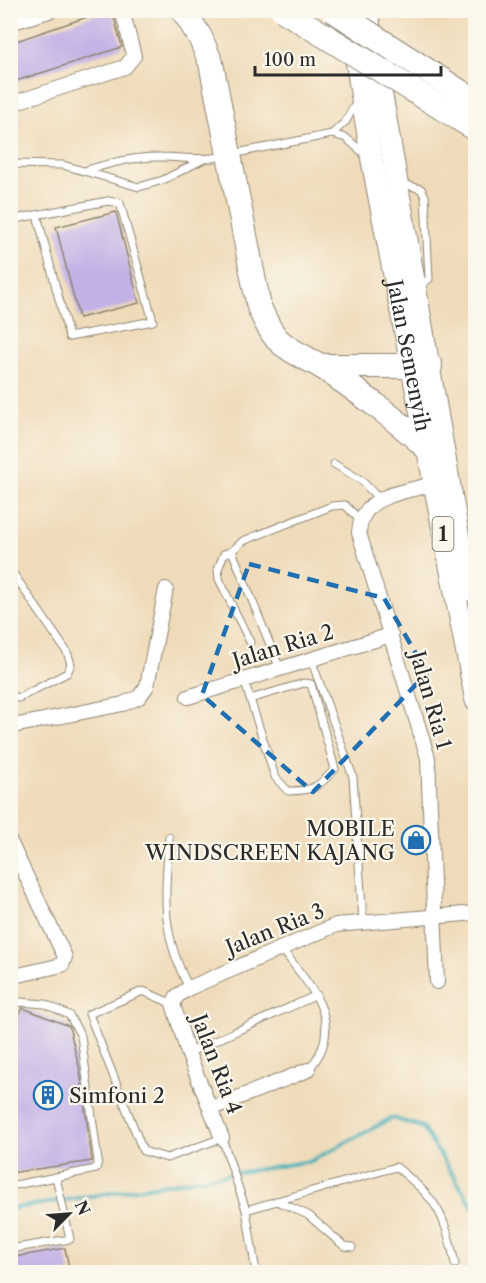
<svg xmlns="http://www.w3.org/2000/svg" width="486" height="1283" viewBox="0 0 486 1283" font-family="'Libre Caslon Text',serif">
	<rect width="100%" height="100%" fill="#fbf7ec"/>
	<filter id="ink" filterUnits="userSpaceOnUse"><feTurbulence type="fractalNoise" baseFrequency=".0167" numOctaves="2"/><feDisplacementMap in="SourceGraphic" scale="12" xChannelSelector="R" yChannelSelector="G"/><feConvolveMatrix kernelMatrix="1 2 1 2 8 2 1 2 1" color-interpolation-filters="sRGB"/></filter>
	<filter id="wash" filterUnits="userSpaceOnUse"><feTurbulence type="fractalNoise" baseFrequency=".008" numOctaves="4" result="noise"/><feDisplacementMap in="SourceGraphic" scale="24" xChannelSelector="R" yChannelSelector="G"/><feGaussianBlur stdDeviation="1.35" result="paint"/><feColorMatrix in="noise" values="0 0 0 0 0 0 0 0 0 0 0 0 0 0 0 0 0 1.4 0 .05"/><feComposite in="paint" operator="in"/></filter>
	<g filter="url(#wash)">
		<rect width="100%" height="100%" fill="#efdbb9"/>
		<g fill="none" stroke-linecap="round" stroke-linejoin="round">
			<!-- stream -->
			<polyline stroke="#3eaeb9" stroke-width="4" points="10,1209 311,1161 392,1118 422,1127 476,1211"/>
		</g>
		<g id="blocks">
			<!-- building -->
			<g fill="#c2b1e6">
				<polygon points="108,10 112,10 122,47 10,83 10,43"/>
				<polygon points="116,212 139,303 79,318 56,227"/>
				<polygon points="23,1008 69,1026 80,1071 92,1161 10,1173 10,1030"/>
				<polygon points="65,1248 70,1272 10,1272 10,1258"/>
			</g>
		</g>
	</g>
	<g filter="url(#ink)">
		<use href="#blocks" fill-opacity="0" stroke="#8d8372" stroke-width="1.5"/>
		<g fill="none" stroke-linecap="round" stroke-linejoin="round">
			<!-- lane casing -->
			<g stroke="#8d8372" stroke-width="9">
				<g id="lane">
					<polyline points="332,134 346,121 356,103"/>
					<polyline points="242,152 332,134 346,138 366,155"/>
					<polyline points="10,164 63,165 139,187 163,180 202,160"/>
					<path d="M 87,170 C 111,163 136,156 162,157 C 181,157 199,161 219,157"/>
					<polyline points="400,183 421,189 425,196 429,279 419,287"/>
					<polyline points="10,220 108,201 120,203 153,321 69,337 37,215"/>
					<polyline points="334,464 361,480 379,499"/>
					<polyline points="232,551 224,554 218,569 219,579 250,642"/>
					<polyline points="10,569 67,652 71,664 67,673 19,698 10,696"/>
					<polyline points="311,659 353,777 363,922"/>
					<polyline points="280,669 232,551 243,541 332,506 345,505 360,520"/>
					<path d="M 244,680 L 275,777 L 288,791 C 314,791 318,787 335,769 L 311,684 L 304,683 L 250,699"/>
					<path d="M 169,837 C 165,898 160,931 189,988"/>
					<path d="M 281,948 C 310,986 349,1025 308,1070"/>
					<polyline points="173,1004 143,991 89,1014 143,1151 167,1158 222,1138 246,1210 256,1272"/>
					<polyline points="10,1009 20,1002 45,1004 69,1015 81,1036 98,1161 96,1169 56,1177"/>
					<polyline points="188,1053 317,995"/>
					<polyline points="10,1186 56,1177 70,1239 10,1249"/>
					<polyline points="277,1201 308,1215 344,1246 352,1247"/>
					<path d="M 246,1210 L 396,1167 C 436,1198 445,1213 455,1264"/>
				</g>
			</g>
			<!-- street casing -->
			<g stroke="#8d8372" stroke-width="16">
				<g id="street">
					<polyline points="10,23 52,10"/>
					<polyline points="10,104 125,67 134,56 122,10"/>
					<path d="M 433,484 C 402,493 361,494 359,533 L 428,758 L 437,982"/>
					<polyline points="188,697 391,635"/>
					<polyline points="10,724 18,725 123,704 139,697 147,686 166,589"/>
					<polyline points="10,842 65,957 62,965 10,977"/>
					<polyline points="212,1108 308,1070"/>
					<polyline points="222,1138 188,1053 173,1004 177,996 189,988 336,925 476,913"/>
				</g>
			</g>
			<!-- primary casing -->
			<g stroke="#8d8372" stroke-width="23">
				<g id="primary">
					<path id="s1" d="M 348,10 L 372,161 L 476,701"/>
					<polyline points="367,10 468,590"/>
				</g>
			</g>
			<!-- highway casing -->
			<g stroke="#8d8372" stroke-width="26">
				<g id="highway">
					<path d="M 183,10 L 200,37 L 211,63 L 259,307 C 264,318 269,330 277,339 C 291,353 308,358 324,368 C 360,393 395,418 427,448"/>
					<polyline points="321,366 430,366"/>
				</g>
			</g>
			<!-- lane -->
			<use href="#lane" stroke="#fff" stroke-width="7"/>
			<!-- street -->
			<use href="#street" stroke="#fff" stroke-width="14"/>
			<!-- primary -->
			<use href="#primary" stroke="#fff" stroke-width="21"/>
			<!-- highway -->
			<use href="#highway" stroke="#fff" stroke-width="24"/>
			<!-- highway-bridge casing -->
			<g stroke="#8d8372" stroke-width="26" stroke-linecap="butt">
				<g id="highway-bridge">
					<polyline points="283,10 476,129"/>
					<polyline points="333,10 476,102"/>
				</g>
			</g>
			<!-- highway-bridge -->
			<use href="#highway-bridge" stroke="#fff" stroke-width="24"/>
		</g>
	</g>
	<!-- marked area -->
	<path fill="none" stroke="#1f6fb2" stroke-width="4.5" stroke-dasharray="12 8" stroke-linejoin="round" d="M 249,564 L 384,598 L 427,673 L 313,792 L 202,695 Z"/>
	<!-- icons -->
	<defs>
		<g id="shop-ring" transform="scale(1.5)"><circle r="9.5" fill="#fbf7ec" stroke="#1f6fb2" stroke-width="1.5"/><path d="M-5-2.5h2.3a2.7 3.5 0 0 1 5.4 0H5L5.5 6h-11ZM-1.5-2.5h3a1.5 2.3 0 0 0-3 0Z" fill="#1f6fb2"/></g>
		<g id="building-ring" transform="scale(1.5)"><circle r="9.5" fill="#fbf7ec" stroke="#1f6fb2" stroke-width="1.5"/><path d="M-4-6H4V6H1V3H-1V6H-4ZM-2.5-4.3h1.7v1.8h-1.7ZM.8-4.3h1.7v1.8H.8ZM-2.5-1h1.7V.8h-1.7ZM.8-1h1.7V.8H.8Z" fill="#1f6fb2"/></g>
	</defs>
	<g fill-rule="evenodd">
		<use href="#shop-ring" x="416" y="840"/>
		<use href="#building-ring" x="48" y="1095"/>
	</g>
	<g text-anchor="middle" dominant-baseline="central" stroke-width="4.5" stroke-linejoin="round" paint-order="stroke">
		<!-- shield labels -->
		<rect fill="#fbf7ec" stroke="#696865" stroke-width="1.5" x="432.5" y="517" width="21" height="34" rx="4.5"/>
		<g font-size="20" font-weight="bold" fill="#2b2b2b">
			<text x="443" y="534">1</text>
		</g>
		<!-- street labels -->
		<g font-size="21" fill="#2b2b2b" stroke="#fbf7ec">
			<text stroke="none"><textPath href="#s1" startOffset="351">Jalan Semenyih</textPath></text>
			<text transform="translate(283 646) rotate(-17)">Jalan Ria 2</text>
			<text transform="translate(431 700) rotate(74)">Jalan Ria 1</text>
			<text transform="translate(275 929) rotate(-22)">Jalan Ria 3</text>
			<text transform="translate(217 1064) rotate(69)">Jalan Ria 4</text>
		</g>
		<!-- poi labels -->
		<g font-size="21" fill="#2b2b2b" stroke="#fbf7ec" text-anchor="end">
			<text x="395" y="828">MOBILE<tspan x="395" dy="24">WINDSCREEN KAJANG</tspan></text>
			<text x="69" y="1095" text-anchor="start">Simfoni 2</text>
		</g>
	</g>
	<!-- margin -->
	<rect width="486" height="1283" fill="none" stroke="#fbf7ec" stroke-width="36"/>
	<!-- north arrow -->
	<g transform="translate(69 1214) rotate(65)" stroke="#fbf7ec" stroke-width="4.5" paint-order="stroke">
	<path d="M0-4.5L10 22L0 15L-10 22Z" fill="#2b2b2b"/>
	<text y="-9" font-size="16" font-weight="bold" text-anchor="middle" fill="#2b2b2b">N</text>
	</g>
	<!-- scale -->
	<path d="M255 66v9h186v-9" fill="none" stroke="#2b2b2b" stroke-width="3"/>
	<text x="264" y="66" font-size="18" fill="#2b2b2b" stroke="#fbf7ec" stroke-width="4.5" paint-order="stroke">100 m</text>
</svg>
